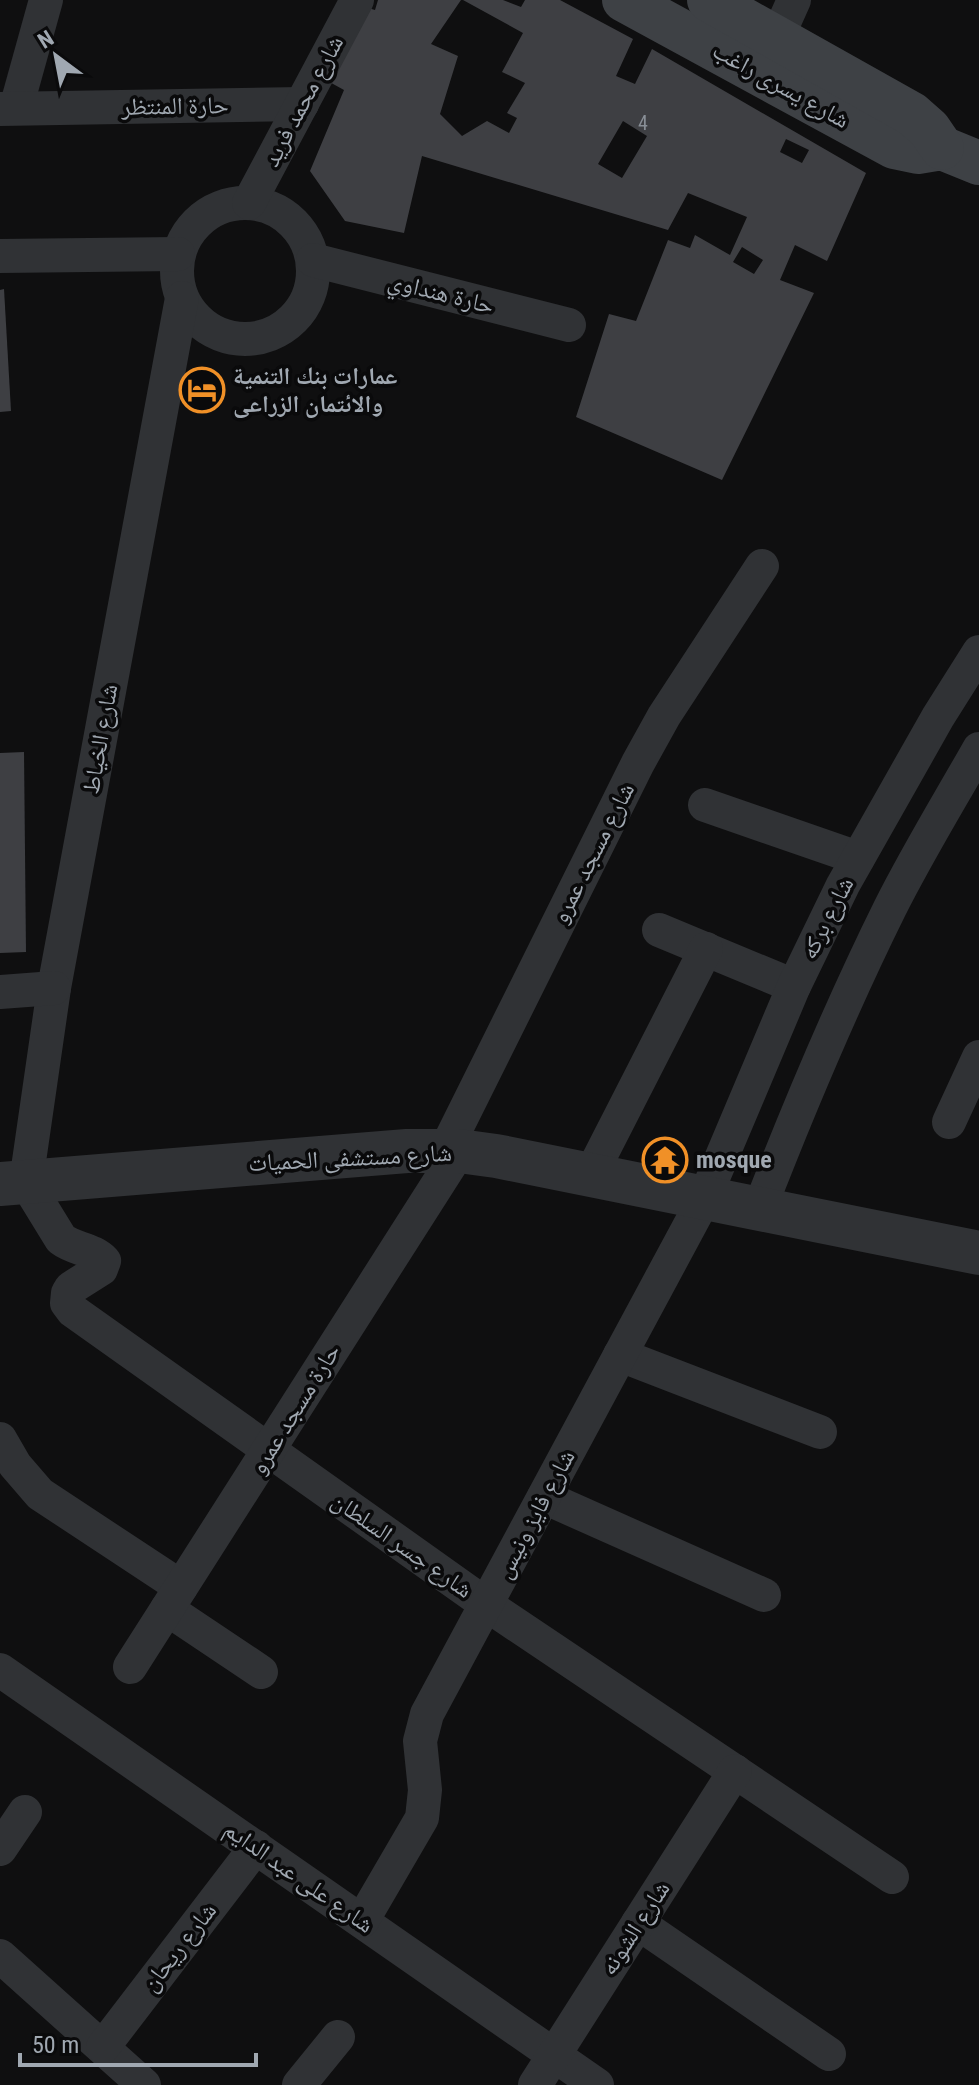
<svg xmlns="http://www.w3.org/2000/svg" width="979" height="2085" viewBox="0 0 979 2085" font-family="'Roboto Condensed','Noto Naskh Arabic',sans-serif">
	<rect width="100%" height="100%" fill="#0f0f10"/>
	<!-- building -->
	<g fill="#3e3f43" fill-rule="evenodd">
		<path d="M 378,0 L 461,0 L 431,44 L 458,56 L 440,114 L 462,136 L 487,121 L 509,133 L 517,118 L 507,113 L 525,83 L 502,72 L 523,33 L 463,0 L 503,0 L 521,7 L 525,0 L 560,0 L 633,39 L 616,76 L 635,84 L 652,49 L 866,173 L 827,261 L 795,245 L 780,280 L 814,293 L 722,480 L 576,417 L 609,314 L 636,321 L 668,240 L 690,248 L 695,235 L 730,255 L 747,217 L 688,193 L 668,230 L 422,156 L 404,233 L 345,221 L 310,171 L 344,90 L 324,79 L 358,5 L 375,10 ZM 623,121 L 647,136 L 622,178 L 598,164 ZM 786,139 L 809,150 L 802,163 L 780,152 ZM 742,247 L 763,260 L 754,274 L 733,262 Z"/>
		<polygon points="4,289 11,411 0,412 0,290"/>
		<polygon points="24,752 26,952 0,953 0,753"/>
	</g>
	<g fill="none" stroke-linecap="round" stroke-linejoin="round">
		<!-- minor -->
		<g stroke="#303235" stroke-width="34">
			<polyline points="777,38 794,0"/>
			<polyline points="16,108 46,0"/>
			<polyline points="0,109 302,104"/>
			<circle cx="245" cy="271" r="68"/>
			<polyline points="249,203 357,0"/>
			<polyline points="0,256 178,254"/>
			<polyline points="313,260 569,325"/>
			<path d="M 182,298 L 54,988 L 26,1182 L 61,1239 C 74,1249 93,1249 104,1261 L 101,1269 L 71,1288 L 68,1293 L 67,1303 L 73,1311 L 487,1605 L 892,1877"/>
			<polyline points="705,805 858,858"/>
			<polyline points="659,930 794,986"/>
			<polyline points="0,992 54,988"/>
			<polyline points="949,1122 979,1057"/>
			<polyline points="445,1151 638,763 664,716 762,566"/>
			<polyline points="590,1176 706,949"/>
			<path d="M 759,1210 C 799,1107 841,1007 890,908 C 917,854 949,802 979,749"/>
			<polyline points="620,1355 820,1432"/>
			<polyline points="0,1439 15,1465 40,1494 181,1587"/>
			<polyline points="544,1497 764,1595"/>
			<polyline points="167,1609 261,1672"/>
			<polyline points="130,1667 459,1151"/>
			<polyline points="0,1670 597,2085"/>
			<polyline points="0,1849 25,1812"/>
			<polyline points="362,1921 422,1818 425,1790 420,1741 427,1714 704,1199 794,986 843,885 938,717 979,652"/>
			<polyline points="638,1923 829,2054"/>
			<polyline points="0,1956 144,2085"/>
			<polyline points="103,2047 256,1847"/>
			<polyline points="299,2085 338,2037"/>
			<polyline points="535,2085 735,1771"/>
		</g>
		<!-- tertiary -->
		<polyline stroke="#303235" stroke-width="44" points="0,1184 407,1151 459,1151 496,1156 979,1253"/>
		<!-- secondary -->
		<g stroke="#3e4145" stroke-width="44">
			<polyline points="624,0 894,147 918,152 942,148 979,163"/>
			<polyline points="709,0 912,114 929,129 942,148"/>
		</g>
	</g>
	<!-- icons -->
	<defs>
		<g id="hotel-ring" transform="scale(2.3)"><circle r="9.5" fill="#0a0a0b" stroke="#f09027" stroke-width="1.5"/><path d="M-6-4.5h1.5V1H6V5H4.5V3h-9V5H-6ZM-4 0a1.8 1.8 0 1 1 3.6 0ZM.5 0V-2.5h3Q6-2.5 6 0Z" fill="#f09027"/></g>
		<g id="temple-ring" transform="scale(2.3)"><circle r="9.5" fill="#0a0a0b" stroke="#f09027" stroke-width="1.5"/><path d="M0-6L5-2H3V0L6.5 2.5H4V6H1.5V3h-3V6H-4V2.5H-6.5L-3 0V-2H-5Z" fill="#f09027"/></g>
	</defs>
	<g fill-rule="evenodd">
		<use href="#hotel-ring" x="202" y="390"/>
		<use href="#temple-ring" x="665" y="1160"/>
	</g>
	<g text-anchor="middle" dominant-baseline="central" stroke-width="7" stroke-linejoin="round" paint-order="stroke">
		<!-- number labels -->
		<g font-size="20" fill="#888e96">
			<text x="643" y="123">4</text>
		</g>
		<!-- street labels -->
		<g font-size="24" fill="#a0a8b1" stroke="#0a0a0b">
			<text transform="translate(781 85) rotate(29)">شارع يسرى راغب</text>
			<text transform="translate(303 101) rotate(-62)">شارع محمد فريد</text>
			<text transform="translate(175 106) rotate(-1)">حارة المنتظر</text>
			<text transform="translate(441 293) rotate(14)">حارة هنداوي</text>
			<text transform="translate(100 739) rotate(-80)">شارع الخياط</text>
			<text transform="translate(593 853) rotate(-63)">شارع مسجد عمرو</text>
			<text transform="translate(827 918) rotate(-63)">شارع بركه</text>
			<text transform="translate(350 1158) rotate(-3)">شارع مستشفى الحميات</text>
			<text transform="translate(295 1409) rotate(-58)">حارة مسجد عمرو</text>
			<text transform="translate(535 1514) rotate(-62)">شارع فايز ونيس</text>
			<text transform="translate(402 1545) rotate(35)">شارع جسر السلطان</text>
			<text transform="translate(299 1877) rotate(35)">شارع على عبد الدايم</text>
			<text transform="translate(635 1928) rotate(-57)">شارع الشونه</text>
			<text transform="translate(179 1947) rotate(-52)">شارع ريحان</text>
		</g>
		<!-- poi labels -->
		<g font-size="24" font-weight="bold" fill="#a0a8b1" stroke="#0a0a0b" text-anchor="start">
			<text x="233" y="376">عمارات بنك التنمية<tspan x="233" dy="28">والائتمان الزراعى</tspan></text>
			<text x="696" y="1160">mosque</text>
		</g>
	</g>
	<!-- north arrow -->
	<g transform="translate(56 56) rotate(328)" stroke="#0a0a0b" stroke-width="6" paint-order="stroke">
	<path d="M0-6L14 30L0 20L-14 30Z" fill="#a0a8b1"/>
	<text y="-12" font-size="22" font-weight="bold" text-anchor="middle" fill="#a0a8b1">N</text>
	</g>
	<!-- scale -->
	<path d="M20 2053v12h236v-12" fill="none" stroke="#a0a8b1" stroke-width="4"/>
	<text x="32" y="2053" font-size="24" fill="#a0a8b1" stroke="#0a0a0b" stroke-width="6" paint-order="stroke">50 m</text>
</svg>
